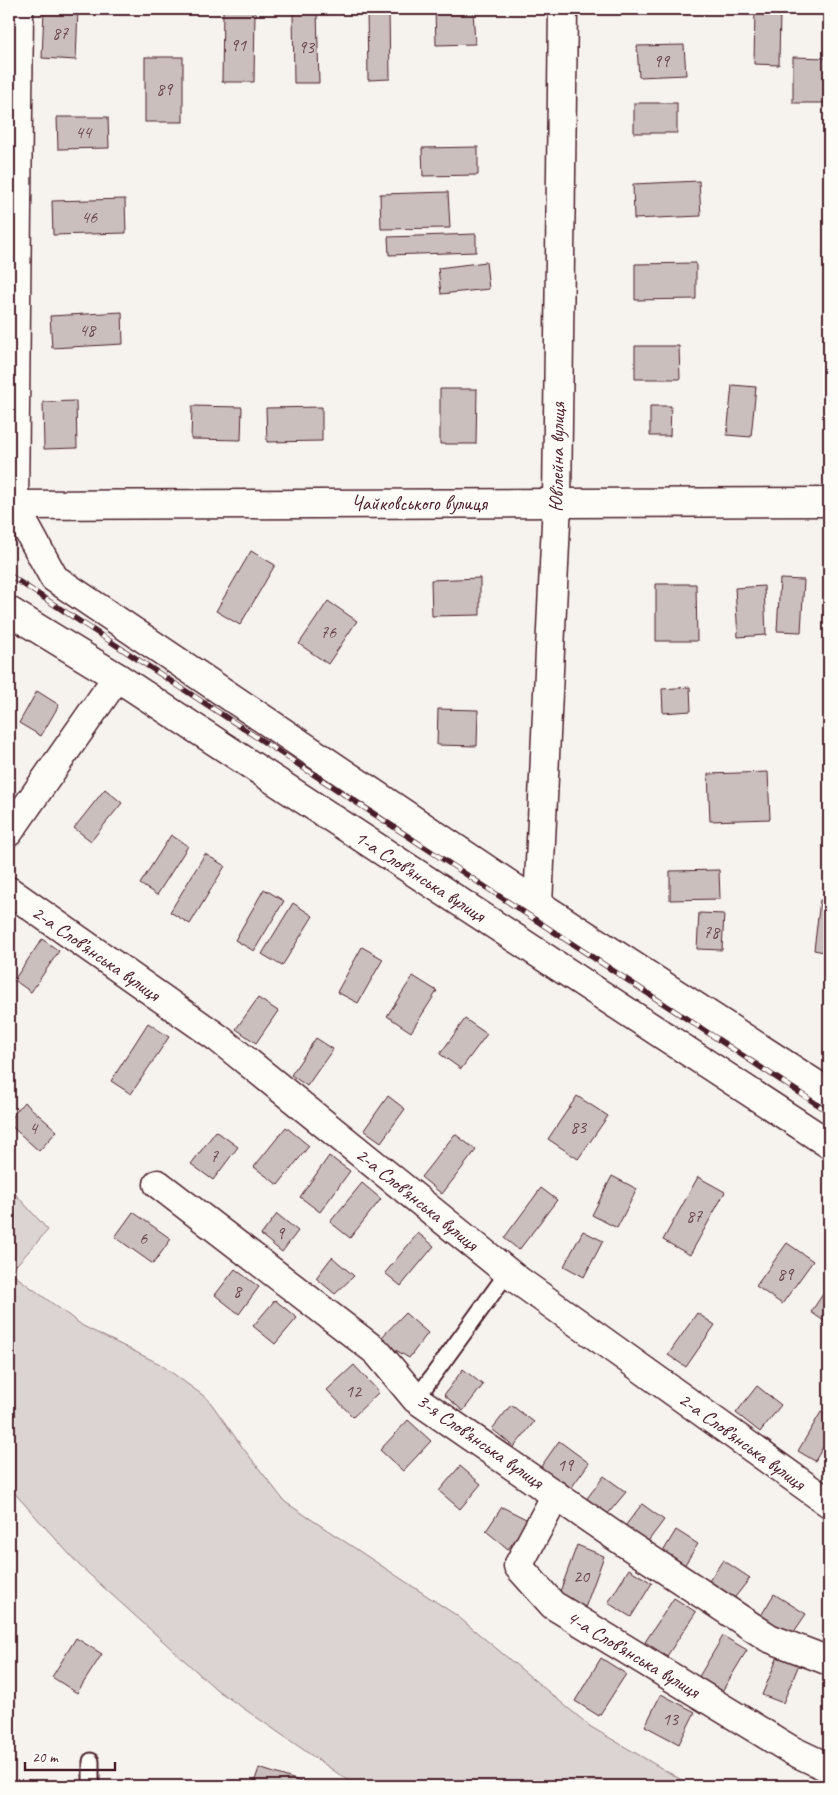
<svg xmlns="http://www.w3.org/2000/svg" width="838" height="1795" viewBox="0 0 838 1795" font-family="Caveat,sans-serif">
	<rect width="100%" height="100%" fill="#f6f3ef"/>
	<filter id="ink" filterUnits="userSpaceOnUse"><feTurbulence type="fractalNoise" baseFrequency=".02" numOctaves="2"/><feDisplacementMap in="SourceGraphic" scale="10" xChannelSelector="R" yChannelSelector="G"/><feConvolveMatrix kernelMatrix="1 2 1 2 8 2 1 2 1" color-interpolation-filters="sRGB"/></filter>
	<g filter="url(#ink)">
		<!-- green -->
		<polygon fill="#dcd4d2" stroke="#937a7e" points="9,1187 48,1230 10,1272 83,1326 160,1364 208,1399 243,1448 285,1502 456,1615 591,1727 692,1786 356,1786 217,1690 79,1565 9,1487"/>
		<!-- building -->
		<g fill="#cbbfbe" stroke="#4a1f2b">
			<polygon points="44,9 78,9 76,60 42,58"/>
			<polygon points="223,9 255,9 254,82 222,82"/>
			<polygon points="367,9 389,9 390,79 368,80"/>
			<polygon points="435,9 473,9 475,44 436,45"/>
			<polygon points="755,9 780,9 779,65 754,64"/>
			<polygon points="293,11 317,11 319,83 294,83"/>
			<polygon points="684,45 686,75 639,77 637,46"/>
			<rect x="145" y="57" width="38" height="65"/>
			<polygon points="793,57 828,58 827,103 793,103"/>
			<rect x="634" y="103" width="43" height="30"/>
			<polygon points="57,117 108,117 109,148 58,149"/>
			<polygon points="478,147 478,175 423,176 422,148"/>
			<polygon points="699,181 701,216 634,219 633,184"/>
			<polygon points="448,192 450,228 381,229 380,194"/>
			<polygon points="125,199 126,233 53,235 52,201"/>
			<polygon points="476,234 476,252 389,255 388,237"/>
			<polygon points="486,262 489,289 441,294 438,268"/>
			<polygon points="696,263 696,299 635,300 635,264"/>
			<polygon points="122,312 123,344 52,348 50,316"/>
			<polygon points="635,346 679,346 680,379 635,379"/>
			<polygon points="732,385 756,387 751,437 727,435"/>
			<polygon points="440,389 477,389 476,444 440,444"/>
			<polygon points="76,401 77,448 44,449 43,402"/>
			<polygon points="192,406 242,407 241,440 191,439"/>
			<polygon points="650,406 671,406 670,436 650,436"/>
			<polygon points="322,407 322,441 267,442 266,408"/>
			<polygon points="251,551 275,565 240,625 216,611"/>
			<polygon points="480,578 480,615 432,616 431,580"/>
			<polygon points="780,579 804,580 801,632 777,631"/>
			<polygon points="656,584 696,584 697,641 656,641"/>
			<polygon points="764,586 766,635 738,637 735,588"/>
			<polygon points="328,601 357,621 328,664 299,644"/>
			<polygon points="690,687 691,711 663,713 662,689"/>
			<polygon points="37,691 59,705 41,736 19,723"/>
			<polygon points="438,709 478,710 477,746 437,745"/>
			<polygon points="768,772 770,819 710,821 708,774"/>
			<polygon points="105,789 122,803 91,841 74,828"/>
			<polygon points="171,835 188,846 157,895 140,884"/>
			<polygon points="205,854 225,866 190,924 170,912"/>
			<polygon points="719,870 720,899 670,900 670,871"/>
			<polygon points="264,889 284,901 254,951 235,940"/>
			<polygon points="820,900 829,901 829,953 814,950"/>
			<polygon points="293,903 313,916 282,966 262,954"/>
			<polygon points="699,913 724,914 722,950 697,949"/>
			<polygon points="42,939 59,951 31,992 14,980"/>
			<polygon points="362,947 383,959 358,1003 337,992"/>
			<polygon points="413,976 437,991 411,1032 387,1016"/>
			<polygon points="258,998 278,1011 256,1043 236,1029"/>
			<polygon points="465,1019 487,1034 461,1069 440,1054"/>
			<polygon points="148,1023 169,1037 131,1094 111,1081"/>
			<polygon points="316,1038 333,1049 307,1086 291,1075"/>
			<polygon points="388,1096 405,1109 381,1142 364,1130"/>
			<polygon points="577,1096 608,1116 578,1159 548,1139"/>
			<polygon points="24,1102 57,1131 39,1151 9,1124 9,1120"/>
			<polygon points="286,1127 309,1146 278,1185 254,1167"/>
			<polygon points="216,1131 238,1147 213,1180 191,1164"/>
			<polygon points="455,1134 476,1150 442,1194 421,1177"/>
			<polygon points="329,1156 350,1171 320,1212 300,1197"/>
			<polygon points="612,1176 637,1189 617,1228 592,1215"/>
			<polygon points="698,1177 725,1192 690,1255 663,1240"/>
			<polygon points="362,1183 381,1199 350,1238 330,1222"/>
			<polygon points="541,1188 557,1200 519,1250 504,1238"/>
			<polygon points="133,1212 171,1239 153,1264 115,1237"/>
			<polygon points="277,1214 298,1231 282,1252 261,1235"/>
			<polygon points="583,1231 603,1241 584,1277 564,1266"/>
			<polygon points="418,1233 434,1246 401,1286 385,1273"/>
			<polygon points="787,1243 813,1261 782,1304 756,1286"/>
			<polygon points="332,1257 354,1276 335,1294 316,1278"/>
			<polygon points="235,1269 259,1287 239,1314 215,1295"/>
			<polygon points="829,1285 829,1322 828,1324 811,1312"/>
			<polygon points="275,1300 297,1318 275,1344 253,1326"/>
			<polygon points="405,1313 428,1333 409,1358 379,1340"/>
			<polygon points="697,1313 715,1325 686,1367 668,1355"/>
			<polygon points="354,1365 379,1392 353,1417 327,1390"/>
			<polygon points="463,1369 483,1385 463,1411 444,1395"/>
			<polygon points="757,1386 781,1405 760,1432 736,1413"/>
			<polygon points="511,1405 534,1422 514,1447 492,1429"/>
			<polygon points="821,1412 829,1418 829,1437 815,1461 798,1451"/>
			<polygon points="408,1420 431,1441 403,1471 380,1450"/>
			<polygon points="559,1441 589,1463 569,1491 540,1468"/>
			<polygon points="460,1466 481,1484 460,1509 439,1491"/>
			<polygon points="604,1476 626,1492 606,1516 585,1501"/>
			<polygon points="642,1504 664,1520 646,1544 622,1530"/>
			<polygon points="502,1507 530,1521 508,1549 486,1531"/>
			<polygon points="676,1530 698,1544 682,1569 661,1555"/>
			<polygon points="577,1545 604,1556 585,1608 558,1597"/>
			<polygon points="723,1560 750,1578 732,1601 707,1584"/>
			<polygon points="629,1569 652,1583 631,1617 608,1603"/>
			<polygon points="774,1594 806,1614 789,1639 759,1619"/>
			<polygon points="674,1598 696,1612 667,1656 645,1642"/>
			<polygon points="723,1636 747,1650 721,1693 697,1680"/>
			<polygon points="76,1638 102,1654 77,1693 52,1677"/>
			<polygon points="779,1654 800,1662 783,1703 762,1695"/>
			<polygon points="601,1658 626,1674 599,1716 575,1701"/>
			<polygon points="661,1694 695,1712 679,1744 645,1726"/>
			<polygon points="259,1768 302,1782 301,1786 253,1786"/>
		</g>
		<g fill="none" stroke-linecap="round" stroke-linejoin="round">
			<!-- lane casing -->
			<g stroke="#4a1f2b" stroke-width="19">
				<g id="lane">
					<polyline points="416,1399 508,1272"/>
					<polyline points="91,1761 91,1786"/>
				</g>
			</g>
			<!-- street casing -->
			<g stroke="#4a1f2b" stroke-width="31">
				<g id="street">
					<polyline points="19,9 14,505 54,578 538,904 829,1093"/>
					<polyline points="9,505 829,502"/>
					<polyline points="9,611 117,677 829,1144"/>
					<polyline points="9,832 117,677"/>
					<polyline points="9,891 218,1038 515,1278 829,1503"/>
					<polyline points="538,904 557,502 563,9"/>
					<polyline points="158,1184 377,1352 416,1399 625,1543 769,1638 829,1661"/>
					<polyline points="556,1495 518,1566 553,1605 791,1750 829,1768"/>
				</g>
			</g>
			<!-- lane -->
			<use href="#lane" stroke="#fdfcf7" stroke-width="15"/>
			<!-- street -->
			<use href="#street" stroke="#fdfcf7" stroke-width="28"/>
			<!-- rail casing -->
			<g stroke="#4a1f2b" stroke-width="5.5">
				<polyline id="rail" points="9,575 829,1112"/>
			</g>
			<!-- rail -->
			<use href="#rail" stroke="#fdfcf7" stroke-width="4" stroke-dasharray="11" stroke-linecap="butt"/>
		</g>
	</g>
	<g text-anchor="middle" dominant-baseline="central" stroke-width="4" stroke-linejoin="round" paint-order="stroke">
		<!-- number labels -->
		<g font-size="18" fill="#6a4750">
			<text x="60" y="33">87</text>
			<text x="238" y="45">91</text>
			<text x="306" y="47">93</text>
			<text x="661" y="61">99</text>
			<text x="164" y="89">89</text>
			<text x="83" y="132">44</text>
			<text x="89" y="217">46</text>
			<text x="87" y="330">48</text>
			<text x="328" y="632">76</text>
			<text x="711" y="932">78</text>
			<text x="578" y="1127">83</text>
			<text x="33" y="1128">4</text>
			<text x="214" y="1156">7</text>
			<text x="694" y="1216">87</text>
			<text x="280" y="1233">9</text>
			<text x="143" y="1238">6</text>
			<text x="785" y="1274">89</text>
			<text x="237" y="1291">8</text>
			<text x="353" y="1391">12</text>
			<text x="565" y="1465">19</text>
			<text x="581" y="1576">20</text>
			<text x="670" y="1719">13</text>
		</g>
		<!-- street labels -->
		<g font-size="20" fill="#4a1f2b" stroke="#fdfcf7">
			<text transform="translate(557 457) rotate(-89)">Ювілейна вулиця</text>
			<text x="419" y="503">Чайковського вулиця</text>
			<text transform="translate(420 876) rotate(33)">1-а Слов’янська вулиця</text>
			<text transform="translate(96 953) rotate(35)">2-а Слов’янська вулиця</text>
			<text transform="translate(417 1199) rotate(39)">2-а Слов’янська вулиця</text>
			<text transform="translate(480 1441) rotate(35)">3-я Слов’янська вулиця</text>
			<text transform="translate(742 1441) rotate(36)">2-а Слов’янська вулиця</text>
			<text transform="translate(633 1654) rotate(31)">4-а Слов’янська вулиця</text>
		</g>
	</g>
	<!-- margin -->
	<rect width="838" height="1795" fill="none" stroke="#fdfcf7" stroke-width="30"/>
	<rect x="15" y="15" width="808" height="1765" fill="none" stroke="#4a1f2b" stroke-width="2" filter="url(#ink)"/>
	<!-- scale -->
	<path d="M25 1762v8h90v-8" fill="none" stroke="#4a1f2b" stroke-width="2.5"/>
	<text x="32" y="1762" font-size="15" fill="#4a1f2b" stroke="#fdfcf7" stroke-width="4" paint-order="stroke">20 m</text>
</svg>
